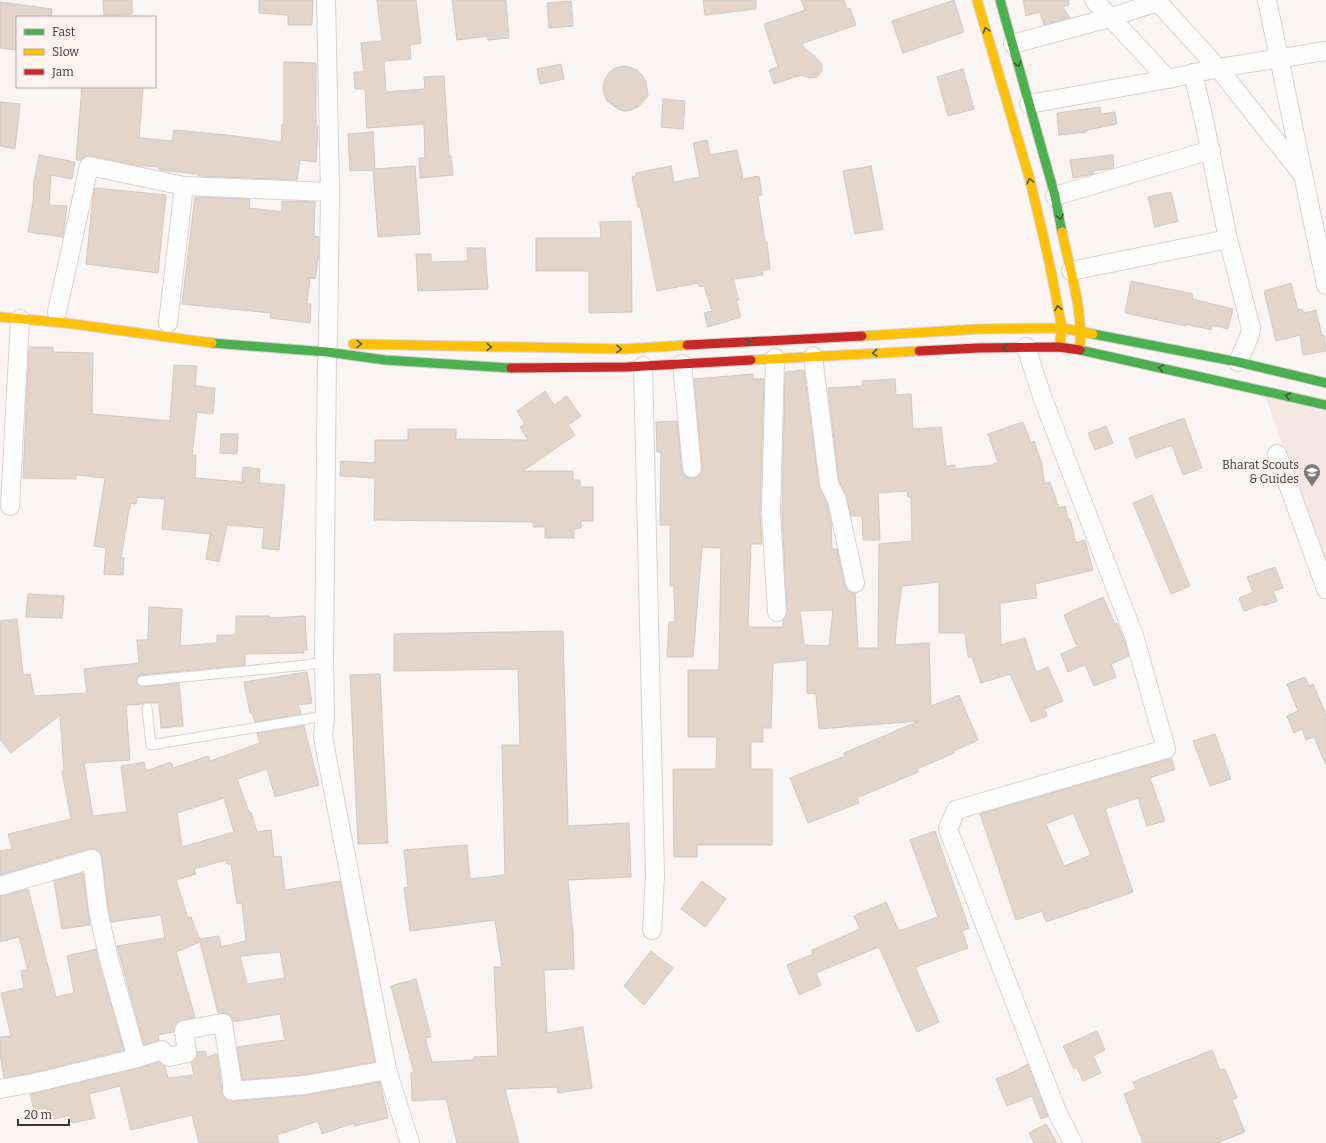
<svg xmlns="http://www.w3.org/2000/svg" width="1326" height="1143" viewBox="0 0 1326 1143" font-family="Bitter,serif">
	<rect width="100%" height="100%" fill="#faf4f2"/>
	<!-- built -->
	<polygon fill="#f5e7e2" points="1263,390 1326,410 1326,565"/>
	<!-- building -->
	<g fill="#e3d5c9" stroke="#cfc9c4" fill-rule="evenodd">
		<polygon points="103,0 132,0 132,14 104,15"/>
		<polygon points="259,0 313,0 312,25 288,25 288,15 259,13"/>
		<polygon points="377,0 416,0 421,43 410,45 411,59 384,61 386,92 425,89 424,77 444,76 449,156 451,156 453,175 420,178 419,158 425,158 424,124 367,128 365,89 355,89 354,72 364,72 361,43 382,41"/>
		<polygon points="452,0 506,0 509,38 488,40 488,36 457,40"/>
		<polygon points="703,0 756,0 756,9 705,15"/>
		<polygon points="801,0 844,0 847,9 850,8 856,25 801,44 822,64 822,71 817,77 810,78 801,75 774,84 769,70 778,67 764,24 805,10"/>
		<polygon points="954,0 964,32 903,53 892,21"/>
		<polygon points="1023,0 1069,0 1069,5 1063,7 1070,18 1044,25 1040,12 1026,16"/>
		<polygon points="571,1 573,26 549,28 547,3"/>
		<polygon points="0,2 52,9 51,17 17,17 17,50 0,48"/>
		<polygon points="284,62 316,63 316,125 318,126 316,162 300,160 297,180 198,176 198,174 159,170 158,167 135,165 91,156 85,156 81,160 76,160 82,87 143,87 139,138 172,141 174,130 227,135 281,142 282,124 284,124"/>
		<polygon points="561,64 564,79 540,84 537,69"/>
		<polygon points="623,66 630,67 637,70 642,75 646,82 648,96 638,107 631,110 624,111 618,109 607,101 604,94 603,87 605,79 609,73 615,68"/>
		<polygon points="963,69 974,109 948,116 937,77"/>
		<polygon points="663,99 685,101 683,129 661,127"/>
		<polygon points="0,102 20,104 15,149 0,146"/>
		<polygon points="1100,107 1101,114 1115,112 1117,124 1087,130 1087,132 1059,135 1057,113"/>
		<polygon points="373,132 375,169 415,166 420,234 378,237 373,170 350,171 348,134"/>
		<polygon points="707,140 710,155 737,150 743,179 759,176 762,195 758,196 765,242 767,242 770,269 762,270 763,275 733,279 739,300 736,300 741,317 708,327 704,313 712,311 704,286 700,287 698,283 657,291 640,207 638,207 632,177 636,176 636,173 671,166 674,182 700,177 693,143"/>
		<polygon points="39,155 75,162 72,179 51,175 49,205 67,206 63,237 28,232 33,202 34,182"/>
		<polygon points="1113,155 1114,168 1093,171 1093,174 1073,178 1070,160"/>
		<polygon points="871,166 883,229 855,234 843,171"/>
		<polygon points="95,188 166,195 158,273 86,264 93,197"/>
		<polygon points="1171,192 1178,221 1155,227 1148,197"/>
		<polygon points="195,197 250,199 249,208 282,212 282,201 315,202 314,236 319,237 319,253 315,279 310,278 307,304 311,304 310,323 270,318 271,313 182,304"/>
		<polygon points="631,221 632,312 589,313 589,271 536,271 536,238 601,238 600,222"/>
		<polygon points="467,248 485,248 488,289 418,291 416,254 431,254 431,262 468,261"/>
		<polygon points="1131,281 1193,294 1192,299 1233,309 1228,329 1212,325 1211,330 1186,324 1186,326 1125,313"/>
		<polygon points="1291,283 1298,310 1302,309 1304,313 1316,310 1322,336 1324,335 1326,351 1303,355 1300,335 1276,341 1264,291"/>
		<polygon points="29,347 53,347 53,352 93,353 92,414 170,421 174,365 197,366 195,386 215,388 213,414 197,412 192,455 196,455 195,478 242,482 243,467 260,469 259,483 285,485 279,550 262,548 264,528 227,525 219,562 206,559 210,534 162,529 165,499 137,497 136,504 131,503 128,516 121,558 124,558 123,575 104,574 106,548 94,546 105,478 76,475 76,479 23,478"/>
		<path d="M 804,370 L 819,485 L 827,504 L 831,523 L 832,549 L 837,549 L 845,585 L 847,590 L 851,593 L 855,593 L 858,648 L 878,648 L 879,544 L 912,541 L 911,497 L 908,497 L 907,491 L 878,493 L 880,540 L 863,540 L 862,516 L 851,516 L 847,498 L 839,481 L 828,388 L 863,386 L 862,381 L 895,379 L 896,395 L 911,394 L 913,429 L 941,427 L 946,466 L 955,465 L 955,469 L 994,465 L 994,463 L 998,463 L 988,434 L 1023,422 L 1031,443 L 1034,441 L 1042,464 L 1044,484 L 1050,482 L 1059,508 L 1065,506 L 1068,519 L 1070,519 L 1076,543 L 1085,540 L 1093,570 L 1035,584 L 1037,598 L 1000,603 L 1001,645 L 1025,638 L 1036,672 L 1048,667 L 1063,701 L 1044,709 L 1047,716 L 1031,722 L 1010,674 L 981,683 L 972,657 L 968,657 L 965,633 L 939,633 L 939,582 L 902,586 L 897,620 L 895,645 L 929,643 L 931,706 L 959,695 L 978,740 L 953,751 L 954,753 L 917,769 L 918,772 L 857,798 L 859,803 L 808,823 L 790,778 L 845,756 L 844,753 L 919,721 L 819,729 L 816,694 L 807,693 L 807,660 L 773,663 L 771,728 L 763,728 L 763,742 L 751,742 L 751,769 L 772,769 L 772,845 L 697,845 L 697,857 L 674,857 L 673,769 L 716,769 L 717,737 L 688,737 L 688,670 L 719,670 L 721,548 L 702,547 L 693,657 L 667,657 L 669,622 L 675,622 L 674,586 L 670,586 L 670,525 L 660,525 L 661,452 L 657,452 L 656,422 L 677,421 L 682,469 L 683,474 L 688,478 L 693,478 L 698,477 L 701,473 L 702,467 L 694,379 L 753,374 L 753,379 L 764,379 L 760,513 L 762,544 L 751,544 L 748,627 L 783,627 L 783,621 L 786,617 L 787,611 L 782,513 L 785,372 ZM 833,610 L 829,646 L 804,645 L 800,611 Z"/>
		<polygon points="545,391 554,405 567,396 581,416 568,425 575,435 523,471 573,471 573,480 580,480 580,487 593,487 593,521 581,521 581,528 574,529 574,538 545,538 545,527 533,527 533,522 374,520 375,478 340,476 341,461 375,463 375,440 408,440 408,429 456,429 456,439 528,440 520,427 525,424 517,411"/>
		<polygon points="1184,418 1202,468 1183,475 1172,445 1136,458 1129,438"/>
		<polygon points="1106,426 1113,443 1095,450 1088,433"/>
		<polygon points="221,434 238,434 237,454 220,453"/>
		<polygon points="1152,495 1190,586 1171,594 1133,503"/>
		<polygon points="1275,567 1283,588 1273,591 1277,601 1264,606 1264,604 1244,611 1239,598 1253,592 1247,577"/>
		<polygon points="28,594 64,596 62,618 26,617"/>
		<polygon points="1103,597 1115,624 1117,623 1124,640 1129,656 1111,664 1116,677 1094,686 1085,665 1068,672 1061,654 1077,647 1064,615"/>
		<path d="M 149,607 L 182,609 L 180,646 L 217,643 L 217,635 L 236,635 L 236,616 L 270,616 L 270,618 L 305,616 L 307,650 L 303,650 L 304,653 L 245,654 L 245,665 L 141,675 L 138,676 L 136,682 L 140,687 L 179,683 L 183,726 L 161,728 L 159,703 L 150,703 L 147,702 L 143,704 L 126,705 L 130,760 L 84,763 L 93,816 L 127,812 L 121,766 L 144,762 L 146,771 L 171,762 L 173,768 L 208,756 L 210,761 L 260,743 L 257,733 L 304,726 L 319,785 L 275,797 L 267,769 L 237,779 L 249,812 L 251,812 L 257,832 L 271,830 L 274,857 L 281,856 L 285,890 L 340,881 L 375,1062 L 304,1075 L 242,1080 L 237,1047 L 285,1040 L 280,1014 L 233,1022 L 231,1017 L 227,1013 L 218,1013 L 200,942 L 176,952 L 195,1017 L 178,1022 L 174,1026 L 174,1032 L 158,1035 L 159,1040 L 144,1045 L 117,946 L 165,938 L 161,915 L 111,922 L 108,908 L 102,858 L 100,852 L 95,849 L 89,849 L 0,875 L 0,851 L 12,849 L 8,834 L 71,819 L 62,772 L 64,771 L 60,715 L 11,753 L 0,739 L 0,621 L 17,619 L 23,675 L 30,674 L 34,696 L 87,693 L 84,669 L 139,663 L 137,640 L 148,640 ZM 224,798 L 234,832 L 182,847 L 177,813 ZM 226,860 L 227,864 L 231,864 L 237,904 L 242,903 L 246,941 L 221,947 L 219,936 L 200,939 L 200,940 L 191,917 L 188,918 L 176,880 L 196,874 L 194,869 ZM 280,952 L 285,978 L 247,984 L 240,956 Z"/>
		<polygon points="563,631 568,826 629,823 631,877 568,880 573,934 574,969 544,970 547,1033 583,1027 592,1088 558,1093 557,1087 505,1089 519,1143 457,1143 446,1099 412,1101 411,1073 414,1073 391,986 416,979 431,1037 425,1038 432,1062 474,1060 474,1057 498,1056 494,967 502,967 495,920 410,931 404,888 408,887 404,850 467,845 470,879 505,875 502,745 520,745 518,669 394,671 394,634"/>
		<polygon points="307,672 312,703 298,705 301,714 255,722 252,713 250,713 244,682"/>
		<polygon points="380,674 388,843 358,844 350,675"/>
		<polygon points="1305,677 1309,686 1313,684 1326,715 1326,765 1314,737 1306,740 1302,729 1294,733 1287,716 1298,711 1287,684"/>
		<polygon points="1215,734 1231,779 1210,786 1193,741"/>
		<path d="M 1171,758 L 1175,769 L 1150,778 L 1165,821 L 1147,826 L 1138,798 L 1105,809 L 1133,892 L 1046,922 L 1042,911 L 1016,920 L 980,814 ZM 1073,813 L 1091,855 L 1064,866 L 1046,824 Z"/>
		<polygon points="935,831 969,928 962,931 968,948 915,967 939,1022 917,1032 879,947 816,973 821,985 799,995 787,965 813,954 812,950 860,929 854,916 886,902 899,931 938,917 910,840"/>
		<polygon points="83,873 90,925 62,929 54,881"/>
		<polygon points="702,881 726,899 705,927 681,909"/>
		<polygon points="28,889 56,997 74,993 67,956 96,949 124,1050 32,1073 4,1078 0,1054 0,1037 11,1036 1,993 24,988 21,971 28,970 19,937 0,942 0,896"/>
		<polygon points="651,951 673,968 644,1005 624,986"/>
		<polygon points="1097,1031 1105,1050 1093,1056 1101,1073 1083,1081 1077,1068 1074,1069 1063,1046"/>
		<polygon points="1212,1050 1220,1070 1225,1069 1237,1098 1232,1100 1245,1132 1217,1143 1143,1143 1124,1094 1136,1089 1133,1082"/>
		<polygon points="205,1051 207,1057 217,1054 222,1091 223,1097 228,1100 233,1101 306,1095 380,1082 388,1118 354,1126 354,1123 322,1134 318,1121 277,1135 279,1143 199,1143 192,1115 131,1130 120,1086 89,1094 95,1118 72,1123 70,1115 50,1120 47,1108 34,1110 30,1094 139,1068 159,1062 165,1067 168,1078 194,1075 191,1062 197,1057 197,1052"/>
		<polygon points="1028,1064 1048,1116 1041,1119 1032,1096 1007,1106 996,1079 1020,1069 1020,1068"/>
		<polygon points="1046,1124 1057,1143 1034,1143 1029,1133"/>
	</g>
	<g fill="none" stroke-linecap="round" stroke-linejoin="round">
		<!-- lane casing -->
		<g stroke="#d8d1ce" stroke-width="11">
			<g id="lane">
				<polyline points="142,681 307,665 324,661"/>
				<polyline points="147,708 151,745 325,716"/>
			</g>
		</g>
		<!-- street casing -->
		<g stroke="#d8d1ce" stroke-width="20">
			<g id="street">
				<polyline points="326,0 330,192 328,343 327,352 324,661 325,716 323,737 387,1070 410,1143"/>
				<polyline points="1094,0 1168,79"/>
				<polyline points="1156,0 1218,68 1302,174"/>
				<polyline points="1267,0 1326,285"/>
				<polyline points="1013,44 1109,18 1157,2"/>
				<polyline points="1193,73 1205,125 1228,239 1251,328 1249,337 1238,362"/>
				<polyline points="1029,104 1168,79 1218,68 1326,51"/>
				<polyline points="1055,196 1211,150"/>
				<polyline points="1071,271 1228,239"/>
				<polyline points="57,312 89,166 184,186 330,192"/>
				<polyline points="168,323 184,186"/>
				<polyline points="1026,347 1043,399 1134,636 1166,749 956,810 948,829 1058,1114 1073,1143"/>
				<polyline points="813,356 829,484 837,500 855,583"/>
				<polyline points="775,358 771,513 777,612"/>
				<polyline points="682,364 692,468"/>
				<polyline points="643,366 655,876 652,930"/>
				<polyline points="1277,454 1326,589"/>
				<polyline points="10,506 20,319"/>
				<polyline points="0,886 92,859 98,910 109,960 137,1058 34,1083 0,1089"/>
				<polyline points="137,1058 162,1050 169,1057 187,1053 184,1030 223,1023 232,1082 232,1091 305,1085 387,1070"/>
			</g>
		</g>
		<!-- fast casing -->
		<g stroke="#d8d1ce" stroke-width="11">
			<g id="fast">
				<polyline points="1000,0 1055,196 1062,232"/>
				<polyline points="1093,334 1238,362 1326,383"/>
				<polyline points="212,343 327,352 385,360 511,368"/>
				<polyline points="1080,350 1326,405"/>
			</g>
		</g>
		<!-- slow casing -->
		<g stroke="#d8d1ce" stroke-width="11">
			<g id="slow">
				<polyline points="977,0 1030,180 1049,261 1062,328 1060,342"/>
				<path d="M 1062,232 C 1069,266 1083,310 1080,345"/>
				<polyline points="0,317 66,323 212,343"/>
				<polyline points="862,336 979,329 1062,328 1093,334"/>
				<polyline points="353,344 624,349 687,345"/>
				<polyline points="751,360 919,351"/>
			</g>
		</g>
		<!-- jam casing -->
		<g stroke="#d8d1ce" stroke-width="11">
			<g id="jam">
				<polyline points="687,345 862,336"/>
				<polyline points="919,351 978,348 1059,347 1080,350"/>
				<polyline points="511,368 627,367 751,360"/>
			</g>
		</g>
		<!-- lane -->
		<use href="#lane" stroke="#fefdfd" stroke-width="9"/>
		<!-- street -->
		<use href="#street" stroke="#fefdfd" stroke-width="18"/>
		<!-- fast -->
		<use href="#fast" stroke="#4caf50" stroke-width="9"/>
		<!-- slow -->
		<use href="#slow" stroke="#ffc107" stroke-width="9"/>
		<!-- jam -->
		<use href="#jam" stroke="#c62828" stroke-width="9"/>
	</g>
	<!-- one-way arrows -->
	<defs><path id="oneway-chevron" d="M-2-3.5L2.5 0L-2 3.5" fill="none" stroke-width="1.6" stroke-linecap="round" stroke-linejoin="round"/></defs>
	<g stroke="#435a3a">
		<use href="#oneway-chevron" transform="translate(986 30) rotate(-107)"/>
		<use href="#oneway-chevron" transform="translate(1018 64) rotate(75)"/>
		<use href="#oneway-chevron" transform="translate(1030 181) rotate(-104)"/>
		<use href="#oneway-chevron" transform="translate(1060 217) rotate(78)"/>
		<use href="#oneway-chevron" transform="translate(1058 308) rotate(-101)"/>
		<use href="#oneway-chevron" transform="translate(748 342) rotate(-3)"/>
		<use href="#oneway-chevron" transform="translate(359 344) rotate(1)"/>
		<use href="#oneway-chevron" transform="translate(489 347) rotate(1)"/>
		<use href="#oneway-chevron" transform="translate(1005 348) rotate(179)"/>
		<use href="#oneway-chevron" transform="translate(619 349) rotate(1)"/>
		<use href="#oneway-chevron" transform="translate(875 353) rotate(177)"/>
		<use href="#oneway-chevron" transform="translate(1161 368) rotate(-167)"/>
		<use href="#oneway-chevron" transform="translate(1288 396) rotate(-166)"/>
	</g>
	<!-- icons -->
	<defs>
		<g id="school-pin" transform="scale(0.9)"><path d="M0 17L-7.5 6A9.5 9.5 0 1 1 7.5 6Z" fill="#807875" stroke="#fef3ee"/><path d="M0-5L7-2L0 1L-7-2ZM-4 1L0 2.5L4 1V4Q0 6-4 4Z" fill="#fff"/></g>
	</defs>
	<g fill-rule="evenodd">
		<use href="#school-pin" x="1312" y="472"/>
	</g>
	<g text-anchor="middle" dominant-baseline="central" stroke-width="4" stroke-linejoin="round" paint-order="stroke">
		<!-- poi labels -->
		<g font-size="12" fill="#3f3531" stroke="#fef3ee" text-anchor="end">
			<text x="1299" y="465">Bharat Scouts<tspan x="1299" dy="14">&amp; Guides</tspan></text>
		</g>
	</g>
	<!-- legend -->
	<rect x="16" y="16" width="140" height="72" fill="#fef3ee" stroke="#b2a7a2"/>
	<rect x="24" y="29" width="20" height="6" fill="#4caf50" stroke="#b2a7a2"/>
	<text x="52" y="36" font-size="12" fill="#3f3531">Fast</text>
	<rect x="24" y="49" width="20" height="6" fill="#ffc107" stroke="#b2a7a2"/>
	<text x="52" y="56" font-size="12" fill="#3f3531">Slow</text>
	<rect x="24" y="69" width="20" height="6" fill="#c62828" stroke="#b2a7a2"/>
	<text x="52" y="76" font-size="12" fill="#3f3531">Jam</text>
	<!-- scale -->
	<path d="M18 1119v6h51v-6" fill="none" stroke="#3f3531" stroke-width="2"/>
	<text x="24" y="1119" font-size="12" fill="#3f3531" stroke="#fef3ee" stroke-width="3" paint-order="stroke">20 m</text>
</svg>
